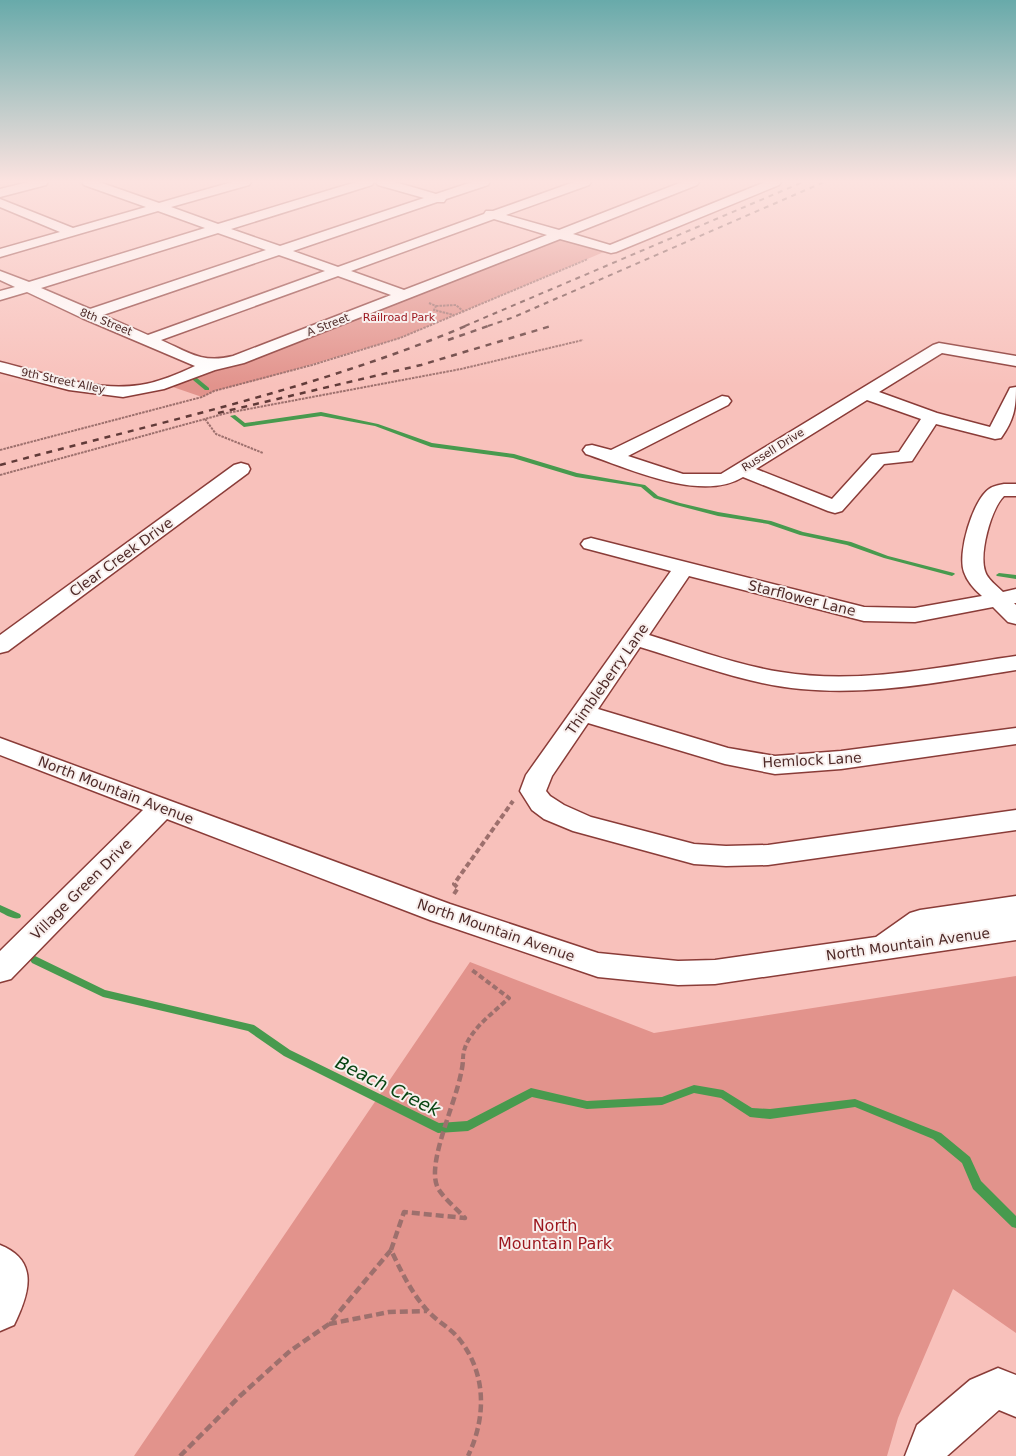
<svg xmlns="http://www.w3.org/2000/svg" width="1016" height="1456" viewBox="0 0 1016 1456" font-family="'DejaVu Sans',sans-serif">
	<rect width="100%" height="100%" fill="#f8c1bb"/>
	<!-- green -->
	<g fill="#e2938c">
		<polygon points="559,234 611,249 400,338 266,378 214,391 202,397 170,386"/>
		<polygon points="470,962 654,1033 1016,976 1016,1333 953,1289 898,1418 887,1456 134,1456"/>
	</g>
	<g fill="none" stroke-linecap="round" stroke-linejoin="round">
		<!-- stream -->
		<g fill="#489a4e" fill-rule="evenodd">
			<polygon points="193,378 197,378 209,388 209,390 205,390 193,380"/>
			<polygon points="321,412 378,424 432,443 514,454 577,473 645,485 658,496 680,503 718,512 771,521 803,532 851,542 888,556 954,573 955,574 952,576 884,558 847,545 800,535 768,524 718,516 676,505 654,498 641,487 576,477 513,458 431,447 375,426 321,416 244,427 230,416 235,415 245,423"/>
			<polygon points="999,573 1016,575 1016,579 997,576 996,575"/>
			<path d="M 0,905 L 20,914 L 21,916 L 20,918 C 14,920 6,915 0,912 Z"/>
			<polygon points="35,956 105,990 254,1025 290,1050 439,1123 467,1121 531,1088 587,1101 662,1097 694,1085 723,1090 752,1108 770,1109 855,1099 941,1133 970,1157 981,1181 1016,1216 1016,1228 1012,1227 973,1189 962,1163 933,1139 855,1107 770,1119 750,1117 721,1098 694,1093 662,1105 587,1109 532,1097 472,1129 468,1131 438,1133 284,1056 248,1031 103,997 32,963 30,960 32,957"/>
		</g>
		<!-- minor casing -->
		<g stroke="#8a3c38" stroke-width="3">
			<g id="minor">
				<polygon points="28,182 48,182 46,185 0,197 0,189"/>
				<path d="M 82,182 L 99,182 L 159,203 L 232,182 L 251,182 L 249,185 L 171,207 L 218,224 L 356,182 L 374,182 L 372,185 L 231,229 L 280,246 L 424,198 L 378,185 L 376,182 L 395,182 L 436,194 L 472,182 L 490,182 L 488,185 L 446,199 L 444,202 L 437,202 L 293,251 L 338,267 L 484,214 L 486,211 L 493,211 L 574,182 L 591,182 L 589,185 L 506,215 L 559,230 L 682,182 L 699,182 L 697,185 L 573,234 L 610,245 L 765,182 L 781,182 L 779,185 L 616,252 L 611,253 L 560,239 L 244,363 L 215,370 L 164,389 L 123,397 L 69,390 L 0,372 L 0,362 C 46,373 92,392 140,385 C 159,382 178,374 195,366 L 82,318 L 27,292 L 0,300 L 0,291 L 15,287 L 0,280 L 0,271 L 29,282 L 205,228 L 158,211 L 0,257 L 0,249 L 60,232 L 0,207 L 0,199 L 73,228 L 146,207 L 84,185 ZM 494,219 L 547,235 L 404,290 L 351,271 ZM 218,233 L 266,250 L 90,309 L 41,288 ZM 279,255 L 325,271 L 148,335 L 103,315 ZM 338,276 L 391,295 L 233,356 C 202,364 188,352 161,340 Z"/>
				<path d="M 939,343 L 1016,356 L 1016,366 L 942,353 L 879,392 L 937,413 L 990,427 L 1008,392 L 1010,388 L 1016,387 C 1016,408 1014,420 1001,438 L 995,439 L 936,424 L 912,461 L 884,464 L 842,511 L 835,513 L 828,511 L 743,477 C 701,503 628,468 586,454 L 583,450 L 586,446 L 592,445 L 611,450 L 722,396 L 728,397 L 731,401 L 728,405 L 628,456 L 683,474 L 721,474 L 933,345 ZM 867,400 L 921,419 L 899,452 L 872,455 L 832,499 L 756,469 Z"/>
				<polygon points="241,463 248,465 250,469 248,473 8,651 0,653 0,635 234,465"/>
				<path d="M 1004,484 L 1016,484 L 1016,496 L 1004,496 C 991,509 979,553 985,571 C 987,579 997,586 1003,592 L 1016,589 L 1016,603 L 1014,603 L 1016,605 L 1016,624 L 1008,622 L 993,607 L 915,622 L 864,621 L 689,576 L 649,635 C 692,648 736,665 781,672 C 859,685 938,667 1016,656 L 1016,670 C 945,681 874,696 801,689 C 746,684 693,663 640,647 L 598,709 L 728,748 L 775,756 L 841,751 L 1016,728 L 1016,744 L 841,769 L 775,774 L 725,764 L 588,723 L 552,776 L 546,791 L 550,796 L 564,805 L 591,817 L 694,844 L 726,846 L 768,845 L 1016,810 L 1016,830 L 768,865 L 726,866 L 694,864 L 573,831 L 544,819 L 532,810 L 520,791 L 526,775 L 671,571 L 584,548 L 581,544 L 584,540 L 591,538 L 864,607 L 915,608 L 982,596 C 975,590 967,581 964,572 C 957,553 973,500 989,489 C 993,486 999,485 1004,484 Z"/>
				<polygon points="0,738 450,904 598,953 678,961 715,960 876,937 910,913 920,910 1016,896 1016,940 715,984 678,985 598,977 430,920 167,819 11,979 0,982 0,951 143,810 0,755"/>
				<path d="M 0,1245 C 40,1261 29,1294 14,1325 L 0,1331 Z"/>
				<polygon points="998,1368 1016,1375 1016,1417 999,1410 947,1456 905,1456 917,1425 970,1380"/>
			</g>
		</g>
		<!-- path-far2 -->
		<g stroke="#9d706d" stroke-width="2" stroke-dasharray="2.5 1" stroke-linecap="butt">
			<polyline points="429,303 436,306 434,310 454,315"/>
			<polyline points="436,306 456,305 464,312"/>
			<polyline points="205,419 216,434 263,453"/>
			<polyline points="0,450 202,397 214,391 312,365 400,338 588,259"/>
			<polyline points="0,475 227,413 461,369 583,340"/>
		</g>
		<!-- path-far1 -->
		<g stroke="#9d706d" stroke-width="4" stroke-dasharray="5.5 3" stroke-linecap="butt">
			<polyline points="454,894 458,888 454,884 513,801"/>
			<path d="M 463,1059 C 463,1034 492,1014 509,998 L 472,970"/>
		</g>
		<!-- path -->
		<g stroke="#9d706d" stroke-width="4.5" stroke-dasharray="8 4" stroke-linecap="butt">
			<path d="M 391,1250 L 404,1212 L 465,1218 C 458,1210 440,1195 437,1186 C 426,1158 463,1090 463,1058"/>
			<polyline points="329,1324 389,1312 427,1311"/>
			<path d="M 180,1456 L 240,1396 L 290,1351 L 329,1324 L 391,1250 C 401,1271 411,1292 426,1309 C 436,1321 451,1328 460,1340 C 487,1375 486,1418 468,1456"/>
		</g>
		<!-- minor -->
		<use href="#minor" fill="#fff" fill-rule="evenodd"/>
		<!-- rail-far1 -->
		<g stroke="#603a38" stroke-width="2" stroke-dasharray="5 5" stroke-linecap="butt">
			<polyline points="465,326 803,182"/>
			<polyline points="488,326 514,317 824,182"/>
		</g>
		<!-- rail -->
		<g stroke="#603a38" stroke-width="2.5" stroke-dasharray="6 6" stroke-linecap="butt">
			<polyline points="448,340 491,325"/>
			<polyline points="218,413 421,365 551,326"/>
			<path d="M 0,465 C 156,423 318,389 468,325"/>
		</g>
	</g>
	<!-- sky -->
	<linearGradient id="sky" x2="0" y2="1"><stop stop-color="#68aaaa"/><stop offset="0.47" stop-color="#fce3e0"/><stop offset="1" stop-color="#fce3e0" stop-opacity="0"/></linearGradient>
	<rect width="1016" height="386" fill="url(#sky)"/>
	<g text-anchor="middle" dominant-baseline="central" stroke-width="4" stroke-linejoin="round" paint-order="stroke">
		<!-- far-park labels -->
		<g font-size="11" fill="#9c161e" stroke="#f8efed">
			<text x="399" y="317">Railroad Park</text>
		</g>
		<!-- far-street labels -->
		<g font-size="11" fill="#4e2a28" stroke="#f8efed">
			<text transform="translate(106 322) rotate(22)">8th Street</text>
			<text transform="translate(328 325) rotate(-21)">A Street</text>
			<text transform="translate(63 381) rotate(12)">9th Street Alley</text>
			<text transform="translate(773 450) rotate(-32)">Russell Drive</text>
		</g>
		<!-- street labels -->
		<g font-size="14" fill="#4e2a28" stroke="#f8efed">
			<text transform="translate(121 557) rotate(-36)">Clear Creek Drive</text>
			<text transform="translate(802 598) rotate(14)">Starflower Lane</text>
			<text transform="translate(607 679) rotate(-55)">Thimbleberry Lane</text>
			<text transform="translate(812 760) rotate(-3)">Hemlock Lane</text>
			<text transform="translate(116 790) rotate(21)">North Mountain Avenue</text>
			<text transform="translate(81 889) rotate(-45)">Village Green Drive</text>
			<text transform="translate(496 930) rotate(19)">North Mountain Avenue</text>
			<text transform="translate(908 944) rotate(-8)">North Mountain Avenue</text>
		</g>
		<!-- near-park labels -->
		<g font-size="16" fill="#9c161e" stroke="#f8efed">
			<text x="555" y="1225">North<tspan x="555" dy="18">Mountain Park</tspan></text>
		</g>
		<!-- near-water labels -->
		<g font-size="18" font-style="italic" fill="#084512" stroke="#f8efed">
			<text transform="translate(388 1086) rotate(26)">Beach Creek</text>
		</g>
	</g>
</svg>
